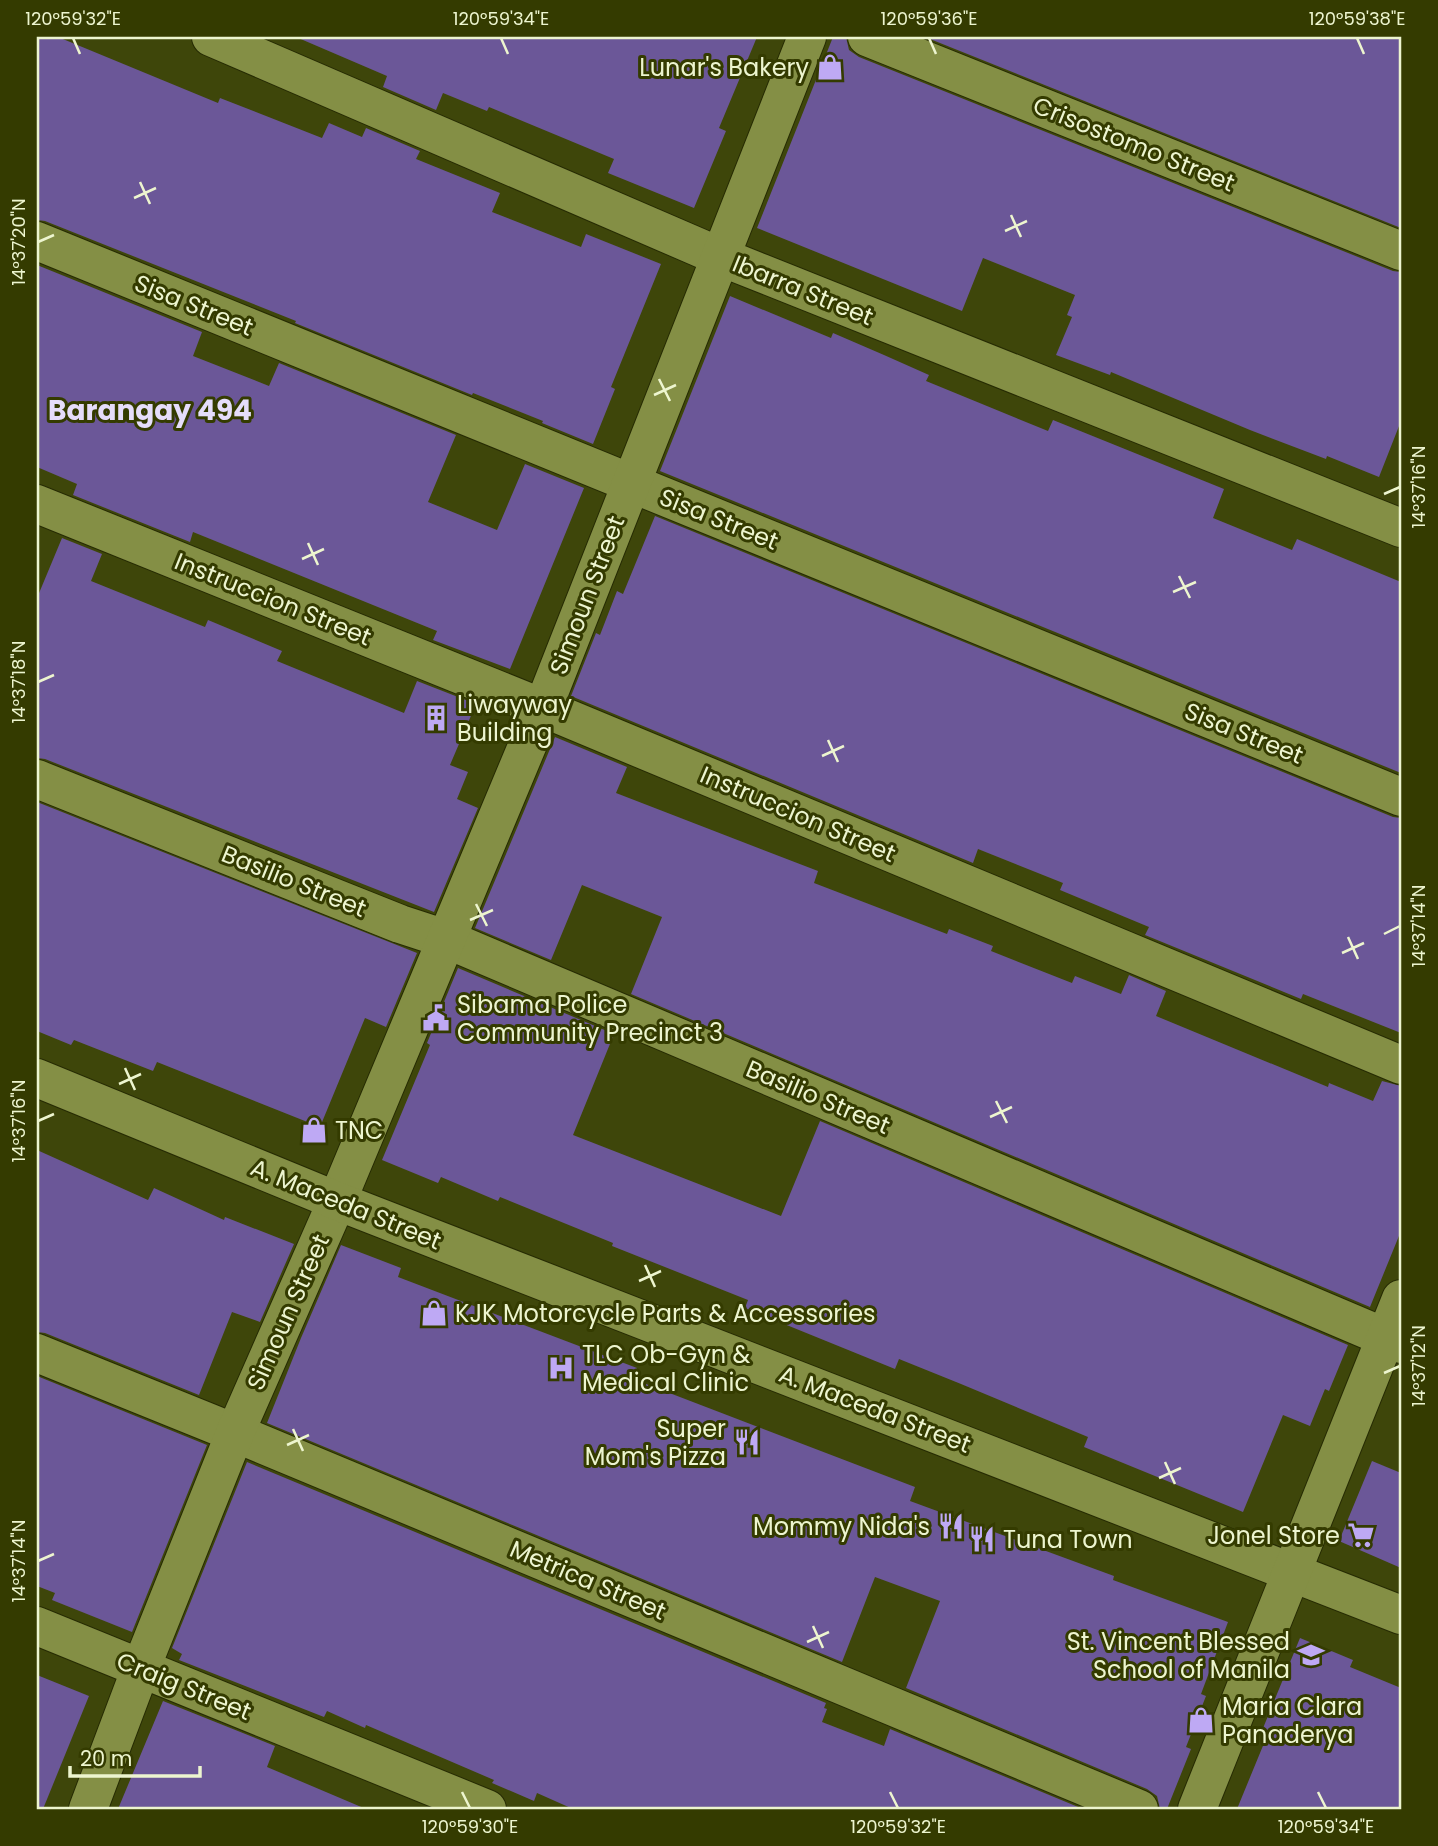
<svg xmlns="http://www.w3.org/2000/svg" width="1438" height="1846" viewBox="0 0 1438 1846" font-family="Poppins,sans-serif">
	<rect width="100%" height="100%" fill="#3e460a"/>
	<!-- building -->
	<g fill="#6b5798">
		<polygon points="37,37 58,37 218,103 220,98 322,138 329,123 362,137 366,128 420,151 416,159 500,193 492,212 581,247 586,234 661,264 611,387 615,389 593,444 542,423 543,421 473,393 472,395 295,323 296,321 45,221 37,220"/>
		<polygon points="296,37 757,37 719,128 726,131 694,208 608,173 614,159 489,107 487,111 443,93 436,110 383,87 387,76"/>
		<polygon points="833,37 846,37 849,50 859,57 1393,271 1401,272 1401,421 1379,477 1327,456 1326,459 1250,430 1111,372 1110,375 1056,355 1072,317 1067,315 1075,295 983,258 962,311 757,228"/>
		<polygon points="925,37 1401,37 1401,228"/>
		<polygon points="37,265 202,332 193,356 269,386 279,363 456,435 428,502 497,530 525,464 584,488 510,669 433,640 437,631 193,532 190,542 73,495 77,484 37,467"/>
		<polygon points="730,296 831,338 833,333 884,355 929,375 926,381 1048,431 1053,420 1224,489 1213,518 1292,550 1297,539 1401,582 1401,773 660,471"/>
		<polygon points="655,516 1393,817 1401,818 1401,1033 1303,994 1301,999 1145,935 1149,927 1060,890 1063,883 978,849 973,863 571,696 596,633 600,635 617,591 623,594"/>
		<polygon points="62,538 102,554 91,581 205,627 208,620 282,651 277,661 404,713 417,681 476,704 450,765 468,772 457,799 478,808 434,912 45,759 37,758 37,598"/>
		<polygon points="555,737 627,767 616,793 818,871 814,883 947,934 949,929 993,946 991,951 1072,983 1075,976 1121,994 1129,975 1166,991 1156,1016 1328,1087 1329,1083 1373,1101 1382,1081 1401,1086 1401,1231 1370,1307 631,994 662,917 582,885 551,960 475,928"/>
		<polygon points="37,802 417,953 386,1027 365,1018 320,1127 157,1062 153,1071 74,1040 71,1045 37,1031"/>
		<polygon points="458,968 614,1034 573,1135 781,1216 820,1121 1348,1345 1329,1391 1325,1389 1310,1426 1283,1415 1243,1512 1084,1447 1088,1437 961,1384 899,1359 895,1369 745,1308 748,1300 612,1246 613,1243 500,1197 498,1201 441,1177 438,1183 382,1160 430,1045 427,1043"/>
		<polygon points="37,1150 148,1200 154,1188 224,1220 225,1217 294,1244 260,1322 232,1312 199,1395 45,1333 37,1332"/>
		<polygon points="341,1245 401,1268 398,1277 637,1368 633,1379 915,1487 910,1501 1114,1576 1113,1580 1228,1622 1201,1694 1206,1696 1186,1747 1191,1749 1167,1809 1160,1809 1157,1796 1147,1789 906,1688 940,1601 875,1577 842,1662 267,1423 301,1338"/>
		<polygon points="37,1376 207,1445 132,1632 52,1600 55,1593 37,1586"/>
		<polygon points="1372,1461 1401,1473 1401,1568 1339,1541"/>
		<polygon points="247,1462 826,1703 824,1708 827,1709 822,1722 884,1746 890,1729 1083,1809 573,1809 537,1793 534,1801 492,1783 494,1780 366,1725 365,1728 327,1711 324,1717 179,1660 182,1654 172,1648"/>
		<polygon points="1300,1638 1353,1660 1350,1667 1401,1688 1401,1809 1237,1809 1267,1736 1261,1733"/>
		<polygon points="37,1675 89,1696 43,1809 37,1809"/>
		<polygon points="163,1701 275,1746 267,1767 366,1809 118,1809"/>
	</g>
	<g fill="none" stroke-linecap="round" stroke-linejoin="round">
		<!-- street casing -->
		<g stroke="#262b03" stroke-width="40">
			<g id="street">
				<polyline points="211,37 721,257 1401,528"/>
				<polyline points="867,37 1401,251"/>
				<polyline points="37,241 1401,797"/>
				<polyline points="37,504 543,708 1401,1065"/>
				<polyline points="37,779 400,924 446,939 1401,1344"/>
				<polyline points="37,1353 235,1433 1139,1809"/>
				<polyline points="37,1626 487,1809"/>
				<polyline points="88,1809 141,1668 235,1433 337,1201 543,708 807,37"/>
			</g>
		</g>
		<!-- secondary casing -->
		<g stroke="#262b03" stroke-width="40">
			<g id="secondary">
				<polyline points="37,1078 337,1201 1401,1615"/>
				<polyline points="1197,1809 1401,1299"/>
			</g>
		</g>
		<!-- street -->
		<use href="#street" stroke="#848f45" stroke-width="38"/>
		<!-- secondary -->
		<use href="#secondary" stroke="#848f45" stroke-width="38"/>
	</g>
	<!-- ticks -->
	<path fill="none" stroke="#edf5cf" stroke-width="2.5" d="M 73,38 L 80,54M 501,38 L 508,54M 929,38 L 936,54M 1357,38 L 1364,54M 140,182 L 150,204M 134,198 L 156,188M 1011,215 L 1021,237M 1005,231 L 1027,221M 38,242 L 54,235M 659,379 L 670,401M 654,395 L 676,385M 1384,494 L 1400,487M 308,543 L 318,565M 302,559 L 324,549M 1179,576 L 1190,598M 1173,592 L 1196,582M 38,682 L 54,675M 828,740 L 838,762M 822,756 L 844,746M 476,904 L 487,926M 470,920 L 493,910M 1384,934 L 1400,926M 1348,937 L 1358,959M 1342,953 L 1364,943M 125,1068 L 135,1090M 119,1084 L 141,1074M 996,1101 L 1007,1123M 990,1117 L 1012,1107M 38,1121 L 54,1114M 645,1265 L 655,1287M 639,1281 L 661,1271M 1384,1373 L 1400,1366M 293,1429 L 303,1451M 287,1445 L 309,1435M 1165,1462 L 1175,1484M 1159,1478 L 1181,1468M 38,1561 L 54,1554M 813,1626 L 823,1648M 807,1642 L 829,1632M 462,1792 L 470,1808M 890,1792 L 898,1808M 1318,1792 L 1326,1808"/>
	<!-- icons -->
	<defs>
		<g id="shop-bare" transform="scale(2.1)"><path d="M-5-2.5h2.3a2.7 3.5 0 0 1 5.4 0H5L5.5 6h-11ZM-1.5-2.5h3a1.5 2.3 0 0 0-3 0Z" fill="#bea9f4" stroke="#343b00" stroke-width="2.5" paint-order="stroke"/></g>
		<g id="building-bare" transform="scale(2.1)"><path d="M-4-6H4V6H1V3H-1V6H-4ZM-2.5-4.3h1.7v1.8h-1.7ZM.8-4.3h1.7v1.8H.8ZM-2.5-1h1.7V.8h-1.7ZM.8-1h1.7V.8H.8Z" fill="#bea9f4" stroke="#343b00" stroke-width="2.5" paint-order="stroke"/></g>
		<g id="civic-bare" transform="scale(2.1)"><path d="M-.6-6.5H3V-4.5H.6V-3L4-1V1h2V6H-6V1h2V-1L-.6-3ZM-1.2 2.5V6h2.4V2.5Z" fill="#bea9f4" stroke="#343b00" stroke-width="2.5" paint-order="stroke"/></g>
		<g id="hospital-bare" transform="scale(2.1)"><path d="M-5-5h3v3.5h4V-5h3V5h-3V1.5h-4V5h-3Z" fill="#bea9f4" stroke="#343b00" stroke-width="2.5" paint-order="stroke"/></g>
		<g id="restaurant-bare" transform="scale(2.1)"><path d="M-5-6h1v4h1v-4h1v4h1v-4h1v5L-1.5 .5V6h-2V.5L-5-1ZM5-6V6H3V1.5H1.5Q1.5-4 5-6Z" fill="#bea9f4" stroke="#343b00" stroke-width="2.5" paint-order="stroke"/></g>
		<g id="supermarket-bare" transform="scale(2.1)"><path d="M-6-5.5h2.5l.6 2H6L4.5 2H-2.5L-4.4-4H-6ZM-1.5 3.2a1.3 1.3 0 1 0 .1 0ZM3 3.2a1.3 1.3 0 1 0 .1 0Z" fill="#bea9f4" stroke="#343b00" stroke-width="2.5" paint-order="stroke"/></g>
		<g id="school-bare" transform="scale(2.1)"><path d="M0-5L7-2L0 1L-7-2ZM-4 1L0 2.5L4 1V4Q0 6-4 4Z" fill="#bea9f4" stroke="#343b00" stroke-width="2.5" paint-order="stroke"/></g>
	</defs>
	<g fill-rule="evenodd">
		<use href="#shop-bare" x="830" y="67"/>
		<use href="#building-bare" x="436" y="718"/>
		<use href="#civic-bare" x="436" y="1018"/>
		<use href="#shop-bare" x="314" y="1130"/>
		<use href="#shop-bare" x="434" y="1313"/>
		<use href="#hospital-bare" x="561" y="1368"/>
		<use href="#restaurant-bare" x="747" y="1442"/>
		<use href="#restaurant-bare" x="951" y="1526"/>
		<use href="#supermarket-bare" x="1361" y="1535"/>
		<use href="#restaurant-bare" x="982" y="1539"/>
		<use href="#school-bare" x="1311" y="1655"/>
		<use href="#shop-bare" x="1201" y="1720"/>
	</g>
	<g text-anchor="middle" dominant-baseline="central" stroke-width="6" stroke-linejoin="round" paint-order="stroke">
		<!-- poi labels -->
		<g font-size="24" fill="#edf5cf" stroke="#343b00" text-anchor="start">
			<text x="809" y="67" text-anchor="end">Lunar's Bakery</text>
			<text x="457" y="704">Liwayway<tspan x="457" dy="28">Building</tspan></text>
			<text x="457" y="1004">Sibama Police<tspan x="457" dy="28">Community Precinct 3</tspan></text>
			<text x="335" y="1130">TNC</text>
			<text x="455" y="1313">KJK Motorcycle Parts &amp; Accessories</text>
			<text x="582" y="1354">TLC Ob-Gyn &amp;<tspan x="582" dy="28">Medical Clinic</tspan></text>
			<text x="726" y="1428" text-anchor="end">Super<tspan x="726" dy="28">Mom's Pizza</tspan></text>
			<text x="930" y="1526" text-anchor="end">Mommy Nida's</text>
			<text x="1340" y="1535" text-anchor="end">Jonel Store</text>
			<text x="1003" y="1539">Tuna Town</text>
			<text x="1290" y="1641" text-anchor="end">St. Vincent Blessed<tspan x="1290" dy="28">School of Manila</tspan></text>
			<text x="1222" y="1706">Maria Clara<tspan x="1222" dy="28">Panaderya</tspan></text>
		</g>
		<!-- street labels -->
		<g font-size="24" fill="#edf5cf" stroke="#343b00">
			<text transform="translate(1134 144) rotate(22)">Crisostomo Street</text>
			<text transform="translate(803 290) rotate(22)">Ibarra Street</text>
			<text transform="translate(194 305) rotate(22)">Sisa Street</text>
			<text transform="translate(719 519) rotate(22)">Sisa Street</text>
			<text transform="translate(587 595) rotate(-69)">Simoun Street</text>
			<text transform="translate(273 599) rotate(22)">Instruccion Street</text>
			<text transform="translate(1244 733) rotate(22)">Sisa Street</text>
			<text transform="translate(798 814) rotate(23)">Instruccion Street</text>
			<text transform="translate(294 881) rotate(22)">Basilio Street</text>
			<text transform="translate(818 1097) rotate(23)">Basilio Street</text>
			<text transform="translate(346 1204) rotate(22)">A. Maceda Street</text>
			<text transform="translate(288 1312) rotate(-66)">Simoun Street</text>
			<text transform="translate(875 1409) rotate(21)">A. Maceda Street</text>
			<text transform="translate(588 1580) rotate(23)">Metrica Street</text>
			<text transform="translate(184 1686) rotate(22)">Craig Street</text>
		</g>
		<!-- quarter labels -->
		<g font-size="28" font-weight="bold" fill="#e5ddfb" stroke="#343b00">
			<text x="150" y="410">Barangay 494</text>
		</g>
	</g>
	<!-- border -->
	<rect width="1438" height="1846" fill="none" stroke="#343b00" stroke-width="77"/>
	<!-- scale -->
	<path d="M70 1766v10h130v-10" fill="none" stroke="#edf5cf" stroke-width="3.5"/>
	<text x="80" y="1766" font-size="21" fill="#edf5cf" stroke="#343b00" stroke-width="5" paint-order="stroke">20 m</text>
	<rect x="38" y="38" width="1362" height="1770" fill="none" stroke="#edf5cf" stroke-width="2.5"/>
	<g font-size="18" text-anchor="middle" fill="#edf5cf">
		<text x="73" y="25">120°59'32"E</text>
		<text x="501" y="25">120°59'34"E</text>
		<text x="929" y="25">120°59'36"E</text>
		<text x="1357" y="25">120°59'38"E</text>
		<text transform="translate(19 242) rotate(-90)" y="6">14°37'20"N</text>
		<text transform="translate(1419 487) rotate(-90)" y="6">14°37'16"N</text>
		<text transform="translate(19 682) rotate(-90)" y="6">14°37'18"N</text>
		<text transform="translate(1419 926) rotate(-90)" y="6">14°37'14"N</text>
		<text transform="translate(19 1121) rotate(-90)" y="6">14°37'16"N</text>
		<text transform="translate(1419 1366) rotate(-90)" y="6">14°37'12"N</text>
		<text transform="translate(19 1561) rotate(-90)" y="6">14°37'14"N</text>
		<text x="470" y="1833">120°59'30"E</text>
		<text x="898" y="1833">120°59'32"E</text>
		<text x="1326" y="1833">120°59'34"E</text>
	</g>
</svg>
